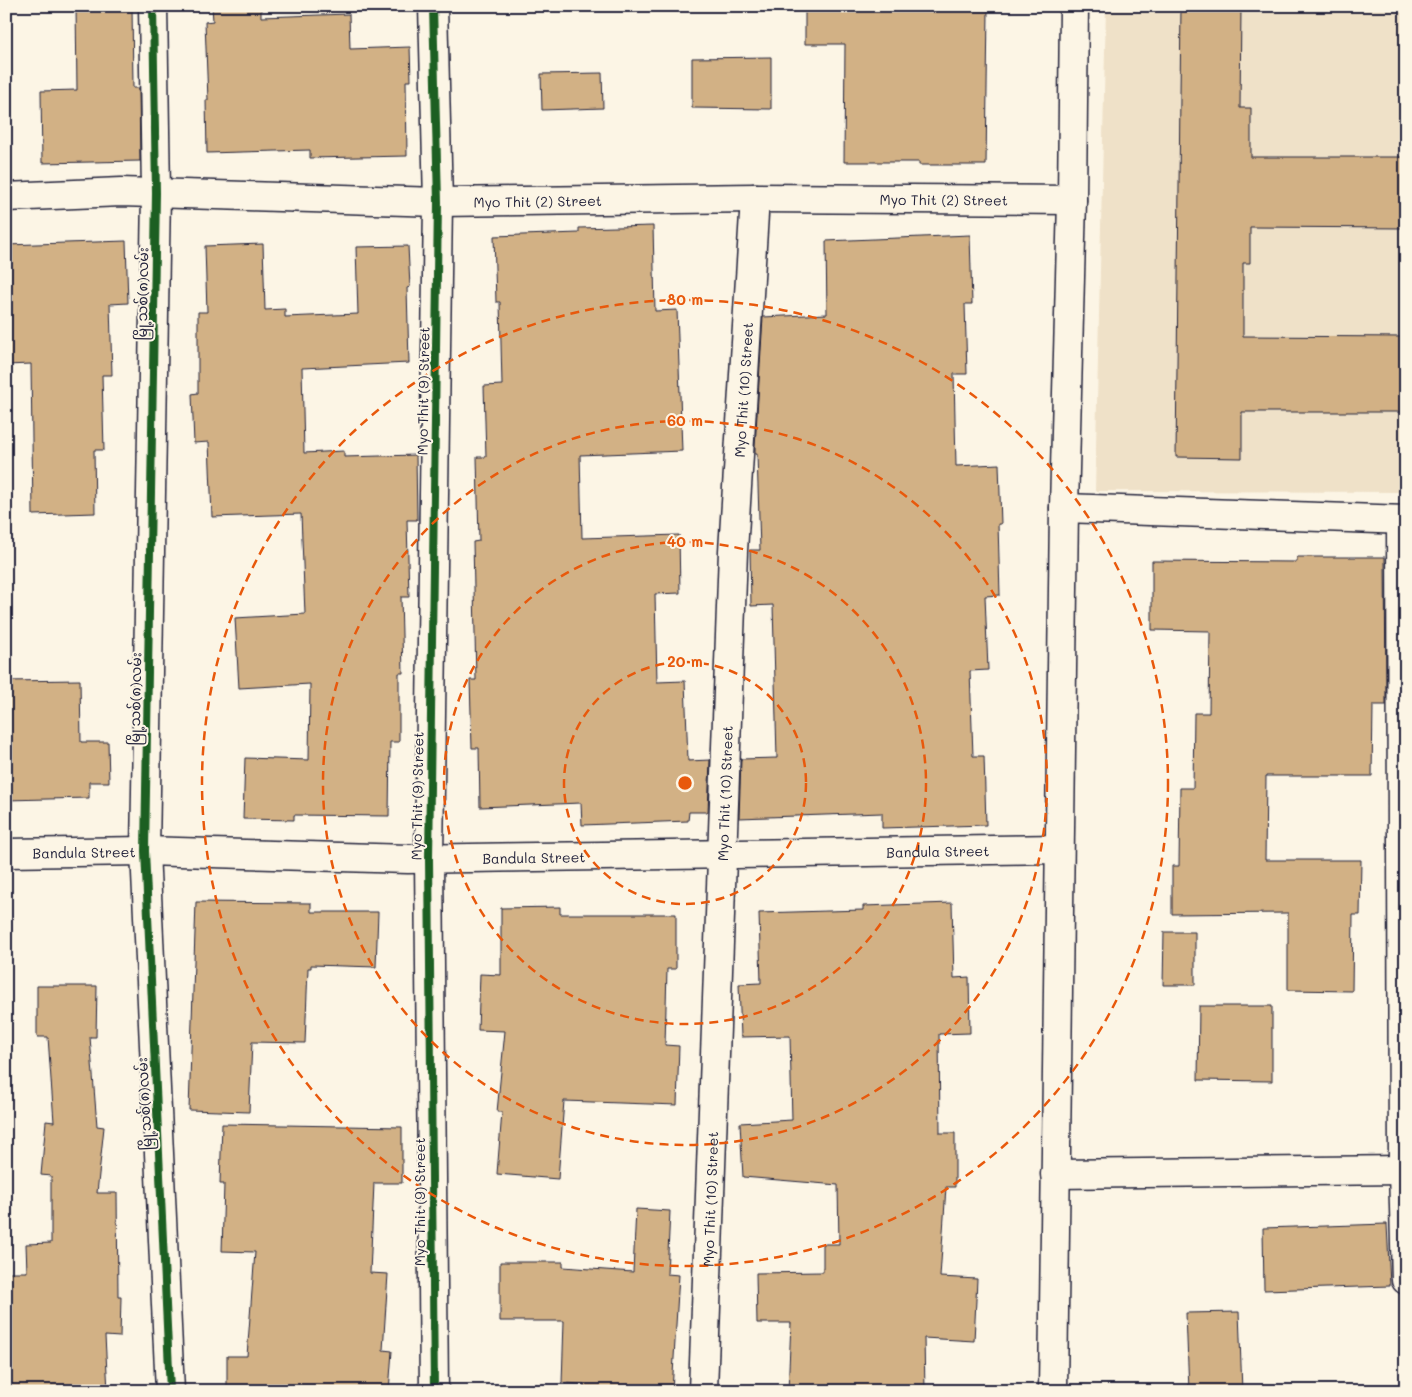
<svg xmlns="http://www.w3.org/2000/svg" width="1412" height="1397" viewBox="0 0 1412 1397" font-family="Mali,'Noto Sans Myanmar',sans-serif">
	<rect width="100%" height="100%" fill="#fcf5e5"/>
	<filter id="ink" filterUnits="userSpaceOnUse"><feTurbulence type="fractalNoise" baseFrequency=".02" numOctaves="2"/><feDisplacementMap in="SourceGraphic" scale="10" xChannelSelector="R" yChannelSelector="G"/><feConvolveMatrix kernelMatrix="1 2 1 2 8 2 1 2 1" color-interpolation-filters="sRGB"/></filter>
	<g filter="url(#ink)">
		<!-- built -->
		<polygon fill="#efe1c8" points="1106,6 1406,6 1406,492 1095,491"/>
		<!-- building -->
		<g fill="#d2b185" stroke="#22223b">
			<polygon points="76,6 132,6 133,88 139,88 140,161 42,163 41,91 77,90"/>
			<polygon points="212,6 261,6 261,17 349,14 350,49 410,47 411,81 406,81 407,156 310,158 310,150 207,153 206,100 208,100 205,22 213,21"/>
			<polygon points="805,6 874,6 874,9 988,10 986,165 919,165 919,162 844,162 845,44 805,44"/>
			<polygon points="1181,6 1241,6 1240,108 1251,108 1251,157 1406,157 1406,228 1250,227 1250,263 1243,263 1243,336 1406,337 1406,412 1242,412 1242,458 1176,457"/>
			<polygon points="771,57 771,109 692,108 692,58"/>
			<polygon points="602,73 603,108 542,110 541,74"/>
			<polygon points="653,226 655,311 677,310 682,451 580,455 582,538 679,535 680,593 655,594 657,682 685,681 688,761 710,760 708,812 689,812 688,821 582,825 581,803 480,807 479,748 472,748 470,680 476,680 473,542 479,541 477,457 486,457 484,386 502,385 500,302 496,302 494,236 579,233 579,228"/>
			<polygon points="970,235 972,304 965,304 967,374 954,374 956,466 999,464 1001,524 998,524 1000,595 985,596 988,670 970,671 973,756 984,756 986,825 882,828 882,813 739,818 741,759 777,758 773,605 751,606 750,550 760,550 757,454 755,454 755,447 763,317 827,314 826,241"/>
			<polygon points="126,241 128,303 110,304 112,375 102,375 104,450 94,450 95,513 33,515 31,364 6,365 6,245"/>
			<polygon points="263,244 265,310 285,309 285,317 358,314 356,247 408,246 410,287 407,288 409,363 302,368 304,453 344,451 344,457 416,455 417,520 407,520 409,597 401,597 403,673 399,673 399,742 390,742 389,816 294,815 294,820 243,819 245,758 309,760 310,684 239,688 235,618 305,614 301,514 212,517 209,442 194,443 192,394 198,393 198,312 207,312 205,246"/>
			<polygon points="1297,557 1385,557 1386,705 1373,705 1372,776 1266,776 1265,860 1361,860 1360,915 1353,915 1352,991 1288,990 1288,913 1172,914 1172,866 1179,866 1180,788 1193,788 1194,713 1209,713 1210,631 1152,630 1152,561 1297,562"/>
			<polygon points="80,680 81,742 108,742 109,782 89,782 89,798 6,800 6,681"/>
			<polygon points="196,902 311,903 311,912 378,912 376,967 311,965 311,968 308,968 305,1043 252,1042 249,1112 189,1110"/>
			<polygon points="952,903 954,978 969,977 970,1033 939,1034 940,1133 955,1133 955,1187 946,1187 940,1277 977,1279 974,1341 924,1338 925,1391 788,1391 791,1323 757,1323 756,1273 823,1272 823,1244 839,1244 838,1185 743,1177 740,1123 792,1120 790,1036 741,1037 739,984 761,983 759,913 863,910 863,906"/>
			<polygon points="560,907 560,914 676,914 676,969 667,969 665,1045 679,1046 677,1105 564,1101 558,1179 497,1174 502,1112 497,1112 505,1031 478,1030 480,974 501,975 501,908"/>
			<polygon points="1164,932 1195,932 1195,985 1163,985"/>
			<polygon points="37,986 97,986 96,1037 90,1037 97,1126 104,1127 97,1193 117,1193 118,1297 121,1297 120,1337 105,1336 108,1391 6,1391 6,1272 27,1272 26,1244 51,1243 51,1176 41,1175 46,1121 54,1122 48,1037 37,1037"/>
			<polygon points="1199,1006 1272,1006 1272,1081 1198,1080"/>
			<polygon points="222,1124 402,1127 402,1183 374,1183 370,1273 388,1274 383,1350 392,1351 389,1391 227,1391 227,1356 247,1356 255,1252 222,1251 224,1184 220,1184"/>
			<polygon points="636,1209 670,1211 667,1274 679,1275 672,1391 584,1391 584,1384 562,1383 564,1321 500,1321 500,1262 563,1262 563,1267 633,1272"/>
			<polygon points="1387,1224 1390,1286 1264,1290 1263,1228"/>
			<polygon points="1239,1312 1242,1391 1189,1391 1186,1313"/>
		</g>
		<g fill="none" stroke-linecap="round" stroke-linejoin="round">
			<!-- street casing -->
			<g stroke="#22223b" stroke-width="31">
				<g id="street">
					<polyline points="153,6 156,193 145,851 170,1391"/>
					<polyline points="433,6 438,202 429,859 434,1391"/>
					<path id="s1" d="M 6,197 L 121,192 L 438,202 L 755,198 L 1072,200"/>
					<polyline points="1064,508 1406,520"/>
					<polyline points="1401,520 1403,1170 1406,1280"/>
					<path id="s2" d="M 6,853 L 145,851 L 408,859 L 1059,849"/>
					<polyline points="1055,1174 1406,1170"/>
					<path id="s3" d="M 703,1391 L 733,551 L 755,198"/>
				</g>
			</g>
			<!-- highway casing -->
			<g stroke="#22223b" stroke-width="31">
				<polyline id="highway" points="1053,1391 1064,508 1072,200 1074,6"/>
			</g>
			<!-- street -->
			<use href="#street" stroke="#fcf5e5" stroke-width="28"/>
			<!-- highway -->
			<use href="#highway" stroke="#fcf5e5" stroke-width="28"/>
			<!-- cycleway casing -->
			<g stroke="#fcf5e5" stroke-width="11">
				<g id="cycleway">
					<polyline points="153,6 156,193 145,851 170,1391"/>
					<polyline points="433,6 438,202 429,859 434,1391"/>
				</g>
			</g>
			<!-- cycleway -->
			<use href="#cycleway" stroke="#1b5e20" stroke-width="8"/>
		</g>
	</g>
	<!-- distance rings -->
	<g fill="none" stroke="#e8590c" stroke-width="2.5" stroke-dasharray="9 6">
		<circle cx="685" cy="783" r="121"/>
		<circle cx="685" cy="783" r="241"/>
		<circle cx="685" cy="783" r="362"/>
		<circle cx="685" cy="783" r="483"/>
	</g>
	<g text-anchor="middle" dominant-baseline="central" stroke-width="4" stroke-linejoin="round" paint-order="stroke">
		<!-- street labels -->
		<g font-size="14" fill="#22223b" stroke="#fcf5e5">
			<text stroke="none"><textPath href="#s1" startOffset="938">Myo Thit (2) Street</textPath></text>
			<text stroke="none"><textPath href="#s1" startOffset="532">Myo Thit (2) Street</textPath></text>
			<text transform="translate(142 294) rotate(-89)">မြို့သစ်(၈)လမ်း</text>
			<text stroke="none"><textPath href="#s3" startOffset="1002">Myo Thit (10) Street</textPath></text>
			<text transform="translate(423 391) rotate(-89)">Myo Thit (9) Street</text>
			<text transform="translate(135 699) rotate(-89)">မြို့သစ်(၈)လမ်း</text>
			<text stroke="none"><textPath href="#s3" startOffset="598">Myo Thit (10) Street</textPath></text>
			<text transform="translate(417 796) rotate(-89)">Myo Thit (9) Street</text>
			<text stroke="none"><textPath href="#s2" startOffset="932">Bandula Street</textPath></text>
			<text stroke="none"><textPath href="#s2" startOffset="78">Bandula Street</textPath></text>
			<text stroke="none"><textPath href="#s2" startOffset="528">Bandula Street</textPath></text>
			<text transform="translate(144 1104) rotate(-93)">မြို့သစ်(၈)လမ်း</text>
			<text stroke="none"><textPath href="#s3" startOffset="192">Myo Thit (10) Street</textPath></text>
			<text transform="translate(419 1202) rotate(-90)">Myo Thit (9) Street</text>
		</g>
	</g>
	<circle cx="685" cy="783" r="8" fill="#e8590c" stroke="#fcf5e5" stroke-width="2.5"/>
	<g font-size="15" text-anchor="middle" font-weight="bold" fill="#e8590c" stroke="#fcf5e5" stroke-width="4" stroke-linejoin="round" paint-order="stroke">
		<text x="685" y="305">80 m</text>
		<text x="685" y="426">60 m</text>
		<text x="685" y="547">40 m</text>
		<text x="685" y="667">20 m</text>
	</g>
	<!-- margin -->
	<rect width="1412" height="1397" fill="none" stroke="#fcf5e5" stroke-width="25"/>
	<rect x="12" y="12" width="1387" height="1372" fill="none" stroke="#22223b" stroke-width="2" filter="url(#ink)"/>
</svg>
